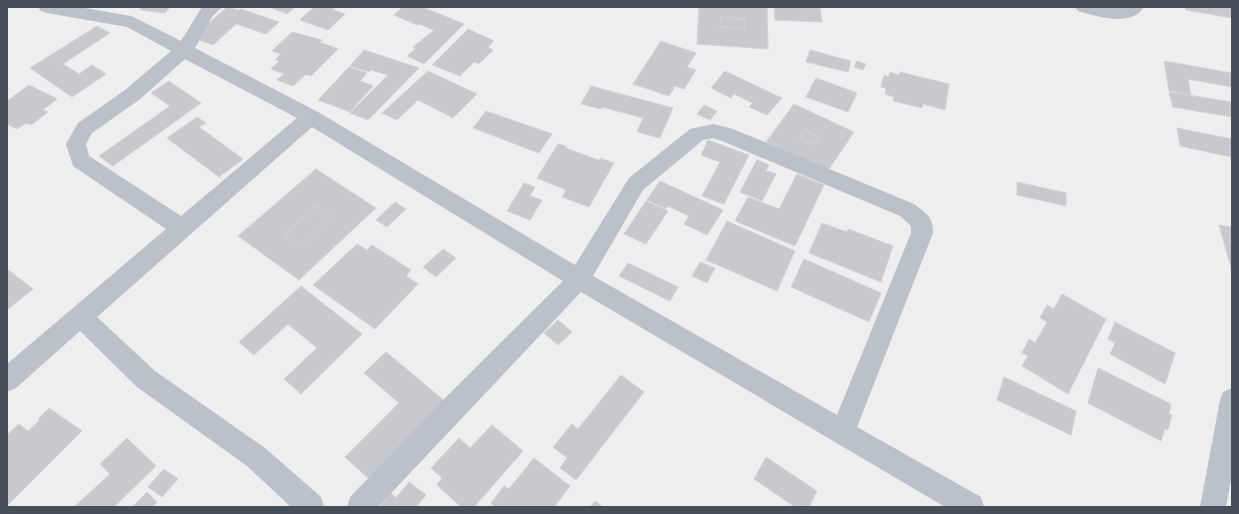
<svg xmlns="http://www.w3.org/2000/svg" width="1239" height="514" viewBox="0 0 1239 514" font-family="Mulish,sans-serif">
	<rect width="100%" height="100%" fill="#efeded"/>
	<!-- building -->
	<g fill="#c7c9cf" stroke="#d1d3d8" fill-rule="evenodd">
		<polygon points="142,7 170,7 165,13 140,10"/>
		<polygon points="227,7 238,10 241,9 279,22 266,34 236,24 213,45 192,38"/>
		<polygon points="269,7 295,7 287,14"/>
		<polygon points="314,7 336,7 333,10 345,14 328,30 300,20"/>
		<polygon points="402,7 422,7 464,24 424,64 407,56 416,48 413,47 434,30 419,24 417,25 394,15"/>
		<path d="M 699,7 L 767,7 L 768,49 L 697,44 ZM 721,17 L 745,19 L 745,28 L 720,27 Z"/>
		<polygon points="774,7 820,8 822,22 775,20"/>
		<polygon points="1185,7 1232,7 1232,18 1186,10"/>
		<polygon points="721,17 745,19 745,28 720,27"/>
		<polygon points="97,26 110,33 63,64 79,74 92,65 106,74 72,97 30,68"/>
		<polygon points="468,29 494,41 488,47 493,50 479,64 474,62 460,76 432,65"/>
		<polygon points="292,32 322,40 320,42 338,49 311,76 306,74 293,86 277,80 284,74 271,69 279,61 275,60 281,54 272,51"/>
		<polygon points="661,41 696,53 687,67 696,70 684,89 675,86 669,96 633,84"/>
		<polygon points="364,50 419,68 368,120 350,113 388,75 371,70 369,72 350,66"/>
		<polygon points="810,50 851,61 848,72 806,62"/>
		<polygon points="857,61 866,64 863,70 854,67"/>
		<polygon points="1164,61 1232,73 1232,87 1188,79 1191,95 1169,91"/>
		<polygon points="349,67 367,73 360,81 373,86 350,112 318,100"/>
		<polygon points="428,71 477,94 453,118 418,100 397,120 382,113"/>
		<polygon points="725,71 782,98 767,115 749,107 753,103 734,94 731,98 711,88"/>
		<polygon points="890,72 899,75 900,72 949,84 945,110 923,104 922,108 893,101 894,97 885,94 886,88 881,87 884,75 889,77"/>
		<polygon points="816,78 857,93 848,112 806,97"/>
		<polygon points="169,81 201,103 113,166 99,156 170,106 151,93"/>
		<polygon points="29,85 57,99 43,110 48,112 31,125 26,123 17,129 7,124 7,101"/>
		<polygon points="591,86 673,108 660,138 637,132 643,118 602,107 601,109 581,104"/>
		<polygon points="1169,92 1232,102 1232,117 1173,107"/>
		<path d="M 794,104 L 854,132 L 827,172 L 766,142 ZM 805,130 L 819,137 L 814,145 L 799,138 Z"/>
		<polygon points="704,105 717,111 710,120 697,114"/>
		<polygon points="486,111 552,134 539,153 473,128"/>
		<polygon points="197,117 206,123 199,127 243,159 219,177 167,138"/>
		<polygon points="1177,128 1232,139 1232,161 1231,157 1180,146"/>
		<polygon points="805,130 819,137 814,145 799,138"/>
		<polygon points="708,140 749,155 724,204 702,196 720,162 701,155"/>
		<polygon points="558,144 566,146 565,148 599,160 600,158 614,163 589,207 562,197 566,190 537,178"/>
		<polygon points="757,160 769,165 766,171 776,174 762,201 740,192"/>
		<path d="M 316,169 L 376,208 L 299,280 L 238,236 ZM 316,206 L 333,217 L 301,247 L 284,235 Z"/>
		<polygon points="797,174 824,185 795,246 735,221 748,197 779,209"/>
		<polygon points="660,181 723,210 707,235 684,224 689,216 668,206 666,209 647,200"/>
		<polygon points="1017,182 1066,193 1066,206 1017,195"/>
		<polygon points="524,183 535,187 530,196 542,200 530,220 507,211"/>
		<polygon points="646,201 668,211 646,244 624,234"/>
		<polygon points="395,202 406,209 387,227 376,220"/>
		<polygon points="316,206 333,217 301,247 284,235"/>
		<polygon points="727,221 795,251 777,291 706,260"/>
		<polygon points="822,223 847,232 848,229 893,246 881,282 809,253"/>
		<polygon points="1219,225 1232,227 1232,271"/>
		<polygon points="357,244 367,250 372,245 411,270 406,276 418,284 375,329 313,285"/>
		<polygon points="443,249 456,258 436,277 423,267"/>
		<polygon points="804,259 881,293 869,322 791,287"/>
		<polygon points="700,262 715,268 707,283 692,276"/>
		<polygon points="628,263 678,287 670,301 619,276"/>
		<polygon points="7,269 33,289 8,309 7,308"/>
		<polygon points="301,286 362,334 301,394 284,379 317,348 288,324 254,355 239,342"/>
		<polygon points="1062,294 1106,319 1068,394 1022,366 1028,356 1022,353 1029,339 1035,343 1047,322 1040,318 1047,305 1054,309"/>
		<polygon points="558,320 572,332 558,345 544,333"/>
		<polygon points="1115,322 1175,353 1165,384 1110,354 1115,343 1108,339"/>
		<polygon points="386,352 447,403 371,481 345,457 399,403 364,373"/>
		<polygon points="1098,368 1171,404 1169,414 1172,415 1168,430 1165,429 1161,441 1088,403"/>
		<polygon points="621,375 644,392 576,480 560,468 567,458 553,447 572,424 578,429"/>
		<polygon points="1004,377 1076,411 1071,435 997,400"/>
		<polygon points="49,408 82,431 7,506 7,435 19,424 28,431 40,420 38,419"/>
		<polygon points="492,425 523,451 474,507 461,507 437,485 442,478 431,468 459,438 470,448"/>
		<polygon points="127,438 156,466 114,507 74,507 110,474 100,464"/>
		<polygon points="766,457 817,491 809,507 795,507 754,479"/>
		<polygon points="534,458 570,486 554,507 495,507 491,503 504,486 509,489"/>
		<polygon points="164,469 178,479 162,497 148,487"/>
		<polygon points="409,482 426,495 416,507 379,507 391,493 396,498"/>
		<polygon points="147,492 157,502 152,507 132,507"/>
		<polygon points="595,501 603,507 590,507"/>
	</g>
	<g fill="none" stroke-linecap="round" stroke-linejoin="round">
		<!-- street -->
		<g fill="#bac1c8" fill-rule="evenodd">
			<path d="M 38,7 L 79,7 L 131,16 L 181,41 L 202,7 L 222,7 L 212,17 L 195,48 L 318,112 L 575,265 L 629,178 L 690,129 L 713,124 L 733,129 L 914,204 C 927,214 933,216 933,233 L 857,427 L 981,497 L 984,507 L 945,507 L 581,292 L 378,507 L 347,507 L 350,497 L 449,394 L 563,281 L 312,127 L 97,317 L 155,371 L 265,448 L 321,497 L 324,507 L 291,507 L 247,466 L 137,387 L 80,331 L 16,388 L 7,392 L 7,364 L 166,229 L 73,166 L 66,144 L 78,123 L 125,90 L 171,51 L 127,27 L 47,13 L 41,11 ZM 185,59 L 297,118 L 181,216 L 89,156 L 86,144 L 92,133 L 139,100 ZM 713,138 L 722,141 L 900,216 L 911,226 L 911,233 L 837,415 L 593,276 L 643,190 L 703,140 Z"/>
			<path d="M 1075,7 L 1144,7 C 1131,28 1096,16 1078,11 Z"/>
			<polygon points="1232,388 1232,474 1226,507 1200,507 1220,400 1223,392"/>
		</g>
	</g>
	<!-- border -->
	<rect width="1239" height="514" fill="none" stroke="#474f58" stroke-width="16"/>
</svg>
